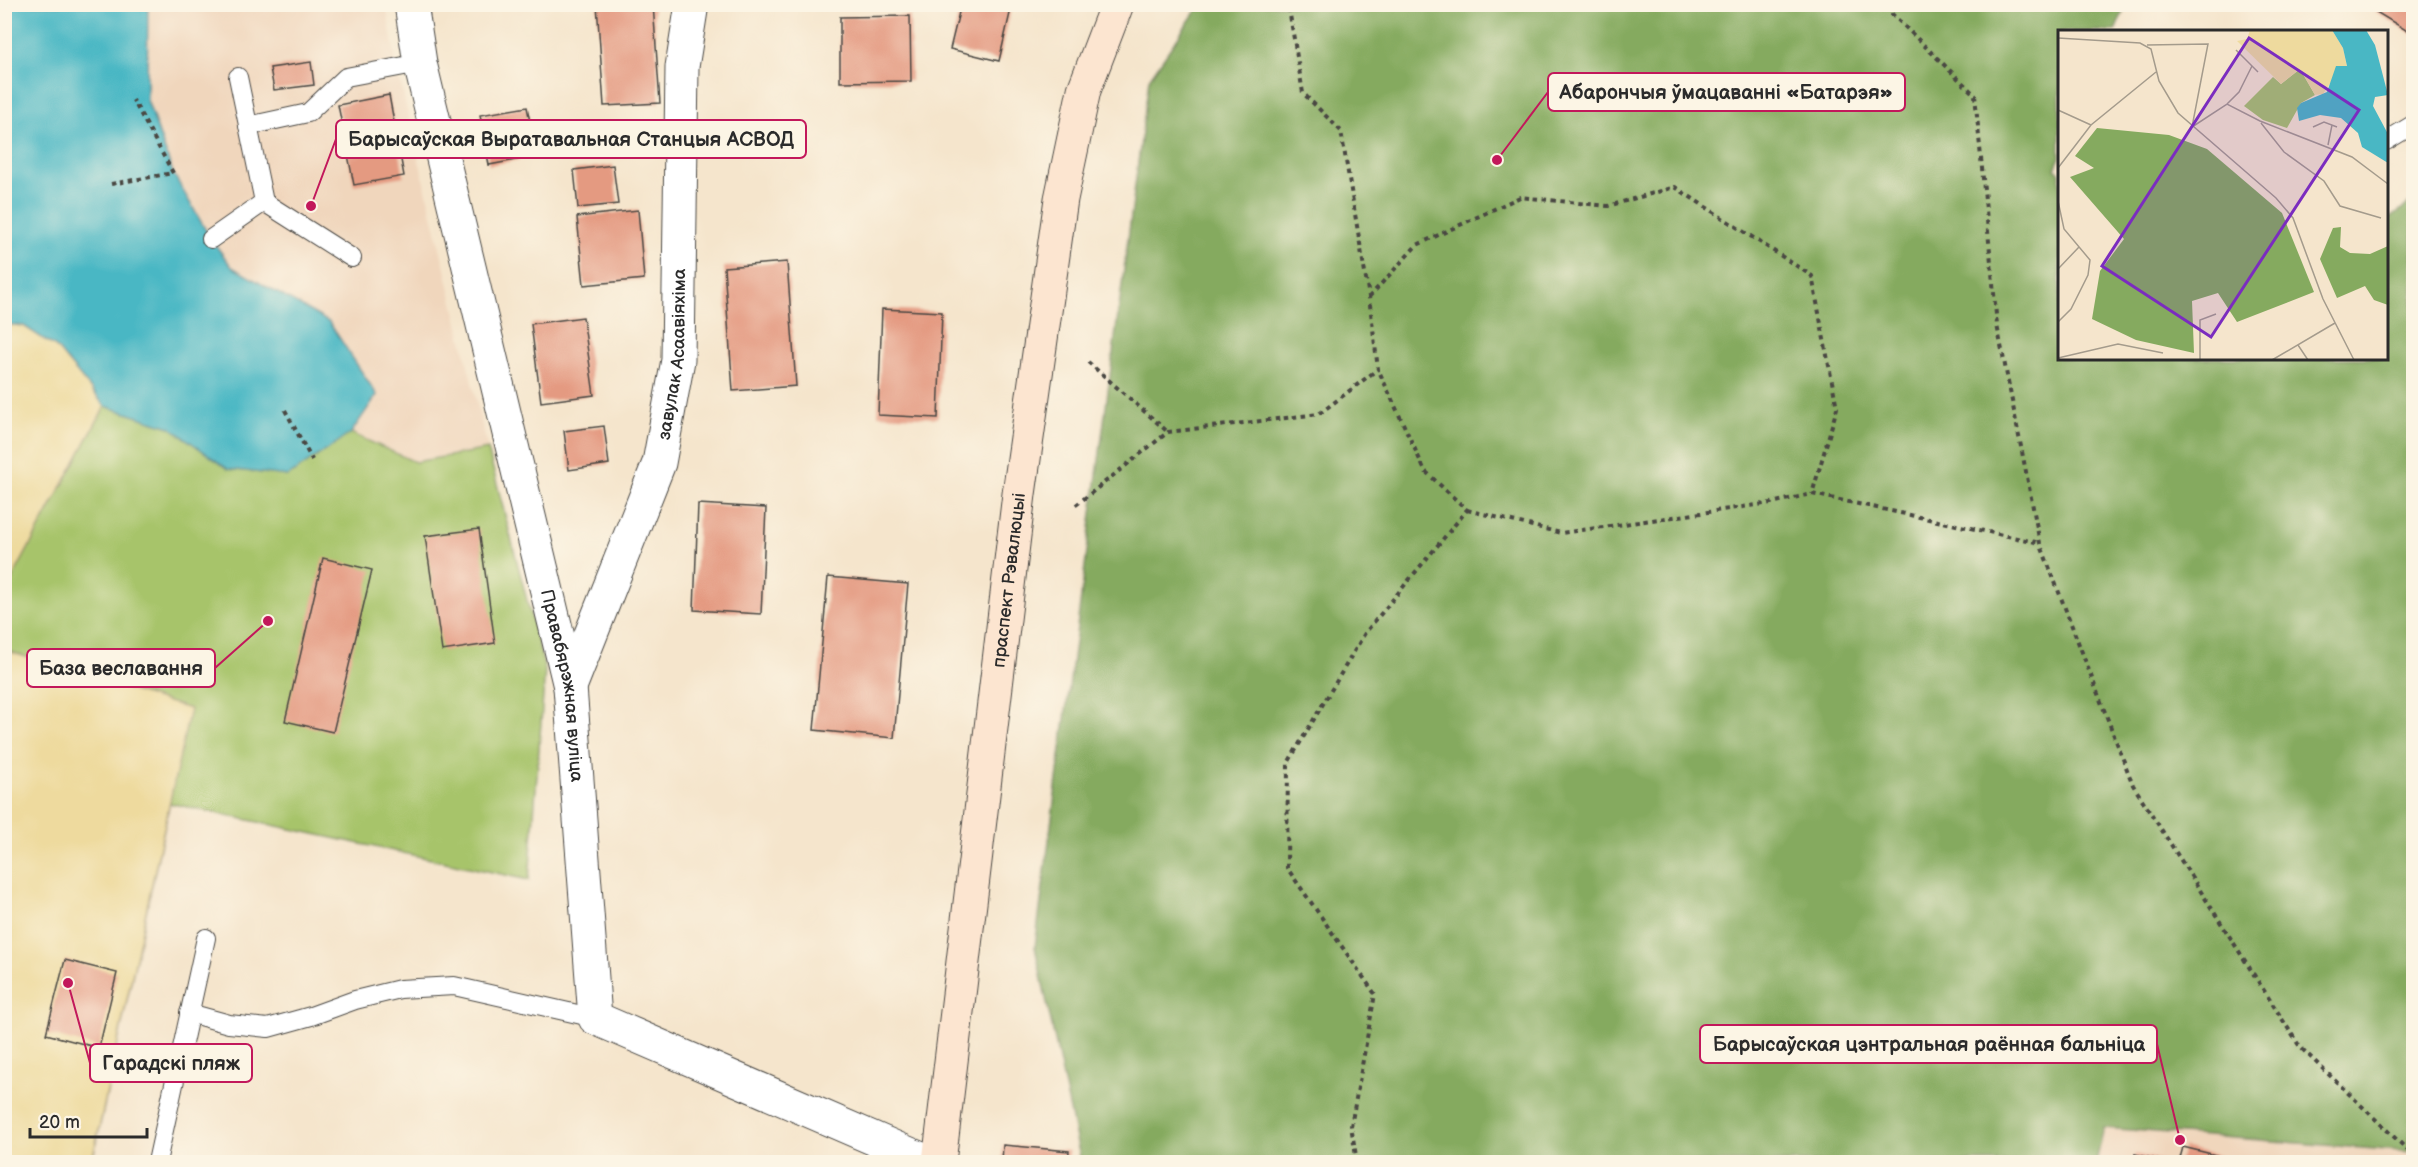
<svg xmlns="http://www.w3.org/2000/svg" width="2418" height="1167" viewBox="0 0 2418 1167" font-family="'Balsamiq Sans',sans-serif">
	<rect width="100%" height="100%" fill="#fcf5e5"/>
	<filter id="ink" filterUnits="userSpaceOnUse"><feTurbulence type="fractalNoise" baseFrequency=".0167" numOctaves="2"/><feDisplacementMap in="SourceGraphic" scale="12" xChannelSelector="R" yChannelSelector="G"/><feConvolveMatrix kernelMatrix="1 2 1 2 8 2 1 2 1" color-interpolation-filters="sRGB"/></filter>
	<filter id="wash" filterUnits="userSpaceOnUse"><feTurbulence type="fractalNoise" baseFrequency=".008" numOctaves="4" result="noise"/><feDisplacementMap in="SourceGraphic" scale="24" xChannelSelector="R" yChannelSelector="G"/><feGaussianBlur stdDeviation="1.35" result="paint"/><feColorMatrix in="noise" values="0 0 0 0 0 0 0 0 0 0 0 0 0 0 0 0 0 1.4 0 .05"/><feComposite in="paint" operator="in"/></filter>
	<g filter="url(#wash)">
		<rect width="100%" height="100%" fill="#f5e5cc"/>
		<!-- built -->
		<g fill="#f0d6bc">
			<polygon points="148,5 386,5 397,68 488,449 415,462 351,433 377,395 329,322 232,267 211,239 173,173 147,100"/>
			<polygon points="2104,1128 2414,1152 2413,1162 2096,1162"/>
		</g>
		<!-- green -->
		<polygon fill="#a7c46b" stroke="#69784b" stroke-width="1.5" points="105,406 170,427 228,469 288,476 351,433 415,462 488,449 545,670 529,880 169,803 189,709 5,650 5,592"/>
		<!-- forest -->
		<polygon fill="#85aa5f" stroke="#586a45" stroke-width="1.5" points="1200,5 2126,5 2115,31 2060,32 2060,157 2055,169 2060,173 2060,358 2386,358 2387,220 2413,201 2413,1152 2104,1128 2096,1162 1081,1162 1035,947 1149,79"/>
		<!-- sand -->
		<g fill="#eeda9e" stroke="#8c8264" stroke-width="1.5">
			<polygon points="5,324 24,326 56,347 105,406 5,592"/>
			<polygon points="4,650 190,709 92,1162 5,1162"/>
		</g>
		<!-- water -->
		<polygon fill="#49b7c4" stroke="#3a7178" stroke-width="1.5" points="4,5 148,5 147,100 173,173 211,239 232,267 329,322 377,395 351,433 288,476 228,469 170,427 105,406 56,347 24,326 5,324"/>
		<g id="blocks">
			<!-- building -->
			<g fill="#e49a81">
				<polygon points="597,4 653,4 660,103 604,106"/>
				<polygon points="961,4 992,4 1011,9 999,61 950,49"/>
				<polygon points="2363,4 2414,4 2414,35"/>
				<polygon points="910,16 911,81 840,82 840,17"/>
				<polygon points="311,62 314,85 274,90 270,68"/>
				<polygon points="389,95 404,176 354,185 338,105"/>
				<polygon points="527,107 537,156 489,165 480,115"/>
				<polygon points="613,165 618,204 578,208 574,170"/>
				<polygon points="638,210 644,279 584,285 577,217"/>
				<polygon points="787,262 796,386 733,391 724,267"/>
				<polygon points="882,309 942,312 938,418 878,415"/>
				<polygon points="583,317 594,395 541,402 531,324"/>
				<polygon points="604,426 609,464 569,470 564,431"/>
				<polygon points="698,504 766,508 761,614 694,610"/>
				<polygon points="479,529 495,643 442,651 425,536"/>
				<polygon points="323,558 372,570 333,732 285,721"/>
				<polygon points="828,577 908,584 894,738 814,730"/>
				<polygon points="65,960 117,973 99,1048 46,1034"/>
				<polygon points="1003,1145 1069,1151 1068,1162 1002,1162"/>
				<polygon points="2183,1147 2244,1162 2179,1162"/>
				<polygon points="2135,1154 2168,1162 2133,1162"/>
			</g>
		</g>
	</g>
	<g filter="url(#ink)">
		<use href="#blocks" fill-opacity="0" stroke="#494743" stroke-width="1.5"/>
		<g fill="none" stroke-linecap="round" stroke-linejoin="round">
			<!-- lane casing -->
			<g stroke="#494743" stroke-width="20">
				<g id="lane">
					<polyline points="238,77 264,202 352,258"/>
					<polyline points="248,126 308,113 346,77 420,63"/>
					<polyline points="2386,141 2414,124"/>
					<polyline points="211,239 264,202"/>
					<polyline points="189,1013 229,1024 268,1028 311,1016 355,1000 400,989 454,986 595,1018"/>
					<polyline points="157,1162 206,938"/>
				</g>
			</g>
			<!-- street casing -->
			<g stroke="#494743" stroke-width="35">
				<g id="street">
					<path id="s1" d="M 411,4 L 420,63 L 570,687 L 595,1018 L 928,1162"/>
					<path id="s2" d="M 570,687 L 659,463 L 678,360 L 682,67 L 692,4"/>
				</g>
			</g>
			<!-- secondary casing -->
			<g stroke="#494743" stroke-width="35">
				<g id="secondary">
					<path id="s3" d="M 939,1162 L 1019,494 L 1061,199 L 1084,90 L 1117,4"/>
				</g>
			</g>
			<!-- path -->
			<g stroke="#494743" stroke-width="4" stroke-dasharray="4.5 4.5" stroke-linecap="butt">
				<polyline points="1891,4 1892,14 1975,95 1997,325 2040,543 2133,785 2300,1047 2414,1156"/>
				<polyline points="111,184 173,173 133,100"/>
				<polyline points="1369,297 1417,245 1520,197 1608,206 1675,187 1812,276 1837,408 1812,494"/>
				<polyline points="1088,362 1168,432"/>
				<polyline points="285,410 312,460"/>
				<polyline points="1076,505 1168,432 1319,414 1378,369 1369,297 1341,131 1303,93 1289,9 1292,4"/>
				<polyline points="1467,510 1561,533 1771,503 1812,494 2040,543"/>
				<polyline points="1357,1162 1351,1126 1375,994 1287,868 1288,763 1365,633 1467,510 1425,471 1378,369"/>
			</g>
			<!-- lane -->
			<use href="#lane" stroke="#fff" stroke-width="18"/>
			<!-- street -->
			<use href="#street" stroke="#fff" stroke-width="33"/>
			<!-- secondary -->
			<use href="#secondary" stroke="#fce5d0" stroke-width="33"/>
		</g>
	</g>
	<g text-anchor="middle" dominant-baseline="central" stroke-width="4.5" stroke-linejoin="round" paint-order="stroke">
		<!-- street labels -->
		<g font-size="18" fill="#2b2b2b" stroke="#fcf5e5">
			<text stroke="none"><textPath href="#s2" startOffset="351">завулак Асаавіяхіма</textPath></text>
			<text stroke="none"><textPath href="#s3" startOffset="586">праспект Рэвалюцыі</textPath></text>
			<text stroke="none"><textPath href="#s1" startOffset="699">Правабярэжная вуліца</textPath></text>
		</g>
	</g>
	<!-- overview -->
	<g transform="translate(2058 30)">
		<rect width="330" height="330" fill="#f5e5cc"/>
		<path d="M 242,39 L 257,65 L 243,73 L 229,98 L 205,90 L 186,76 L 215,47 L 223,54 Z" fill="#a7c46b"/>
		<path d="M 39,98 L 111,105 L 149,119 L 224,183 L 256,262 L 179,292 L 160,263 L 134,271 L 136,323 L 78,310 L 34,289 L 42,241 L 66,209 L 12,147 L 36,138 L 17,126 ZM 283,197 L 282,217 L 292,223 L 312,224 L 330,216 L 330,275 L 316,270 L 307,256 L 279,268 L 262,229 L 275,198 Z" fill="#85aa5f"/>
		<path d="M 192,0 L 274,0 L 285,18 L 289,37 L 277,46 L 265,64 L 257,65 L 242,39 L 223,54 L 179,11 L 189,9 Z" fill="#eeda9e"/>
		<path d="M 274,0 L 308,0 L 317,15 L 330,65 L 317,67 L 315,76 L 330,104 L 330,133 L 304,117 L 300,103 L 283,88 L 262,85 L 241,91 L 239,78 L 243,73 L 269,62 L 278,36 L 289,36 L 285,18 Z" fill="#49b7c4"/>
		<path fill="none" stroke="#a49b8c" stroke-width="1.5" d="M 0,8 L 82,13 L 93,19 L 101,51 L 120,83 L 218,168 L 235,188 L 265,269 L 296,330M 89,15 L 150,14 L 134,97M 178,20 L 200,42M 169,74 L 181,62 L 194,36M 0,80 L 33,95M 203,93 L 226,122 L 266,151 L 282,176 L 323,188M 134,97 L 169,74 L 202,91 L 294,127 L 330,154M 255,97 L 266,92 L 279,97M 270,115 L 274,95M 0,138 L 33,95 L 98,42M 0,171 L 6,199 L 32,230 L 30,245 L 13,279 L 0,292M 0,239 L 21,217M 240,315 L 250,330M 0,328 L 60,314 L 105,323M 142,330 L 142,290 L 158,284M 214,330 L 277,293"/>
		<path fill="#7b2cbf" fill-opacity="0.15" stroke="#7b2cbf" stroke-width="3" d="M 191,8 L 301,80 L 153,307 L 44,236 Z"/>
		<rect width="330" height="330" fill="none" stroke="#2b2b2b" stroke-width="3"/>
	</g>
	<!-- callouts -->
	<path fill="none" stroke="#c2185b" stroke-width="2" d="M1497 160L1548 92M311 206L336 139M268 621L215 668M2180 1140L2157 1044M68 983L90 1063"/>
	<g fill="#c2185b" stroke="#fcf5e5" stroke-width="2">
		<circle cx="1497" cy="160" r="6"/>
		<circle cx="311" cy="206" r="6"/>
		<circle cx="268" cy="621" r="6"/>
		<circle cx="2180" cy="1140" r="6"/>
		<circle cx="68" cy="983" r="6"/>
	</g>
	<g fill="#fcf5e5" stroke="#c2185b" stroke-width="2">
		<rect x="1548" y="73" width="357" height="38" rx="6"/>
		<rect x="336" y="120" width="470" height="38" rx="6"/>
		<rect x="27" y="649" width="188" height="38" rx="6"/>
		<rect x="1700" y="1025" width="457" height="38" rx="6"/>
		<rect x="90" y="1044" width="162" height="38" rx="6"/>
	</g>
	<g font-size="20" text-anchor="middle" font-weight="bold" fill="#2b2b2b">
		<text x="1726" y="99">Абарончыя ўмацаванні «Батарэя»</text>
		<text x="571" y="146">Барысаўская Выратавальная Станцыя АСВОД</text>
		<text x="121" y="675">База веславання</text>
		<text x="1929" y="1051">Барысаўская цэнтральная раённая бальніца</text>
		<text x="171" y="1070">Гарадскі пляж</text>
	</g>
	<!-- margin -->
	<rect width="2418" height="1167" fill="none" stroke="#fcf5e5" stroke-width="24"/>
	<!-- scale -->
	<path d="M30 1128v9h117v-9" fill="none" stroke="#2b2b2b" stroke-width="3"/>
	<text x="39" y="1128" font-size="18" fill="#2b2b2b" stroke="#fcf5e5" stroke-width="4.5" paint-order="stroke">20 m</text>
</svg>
